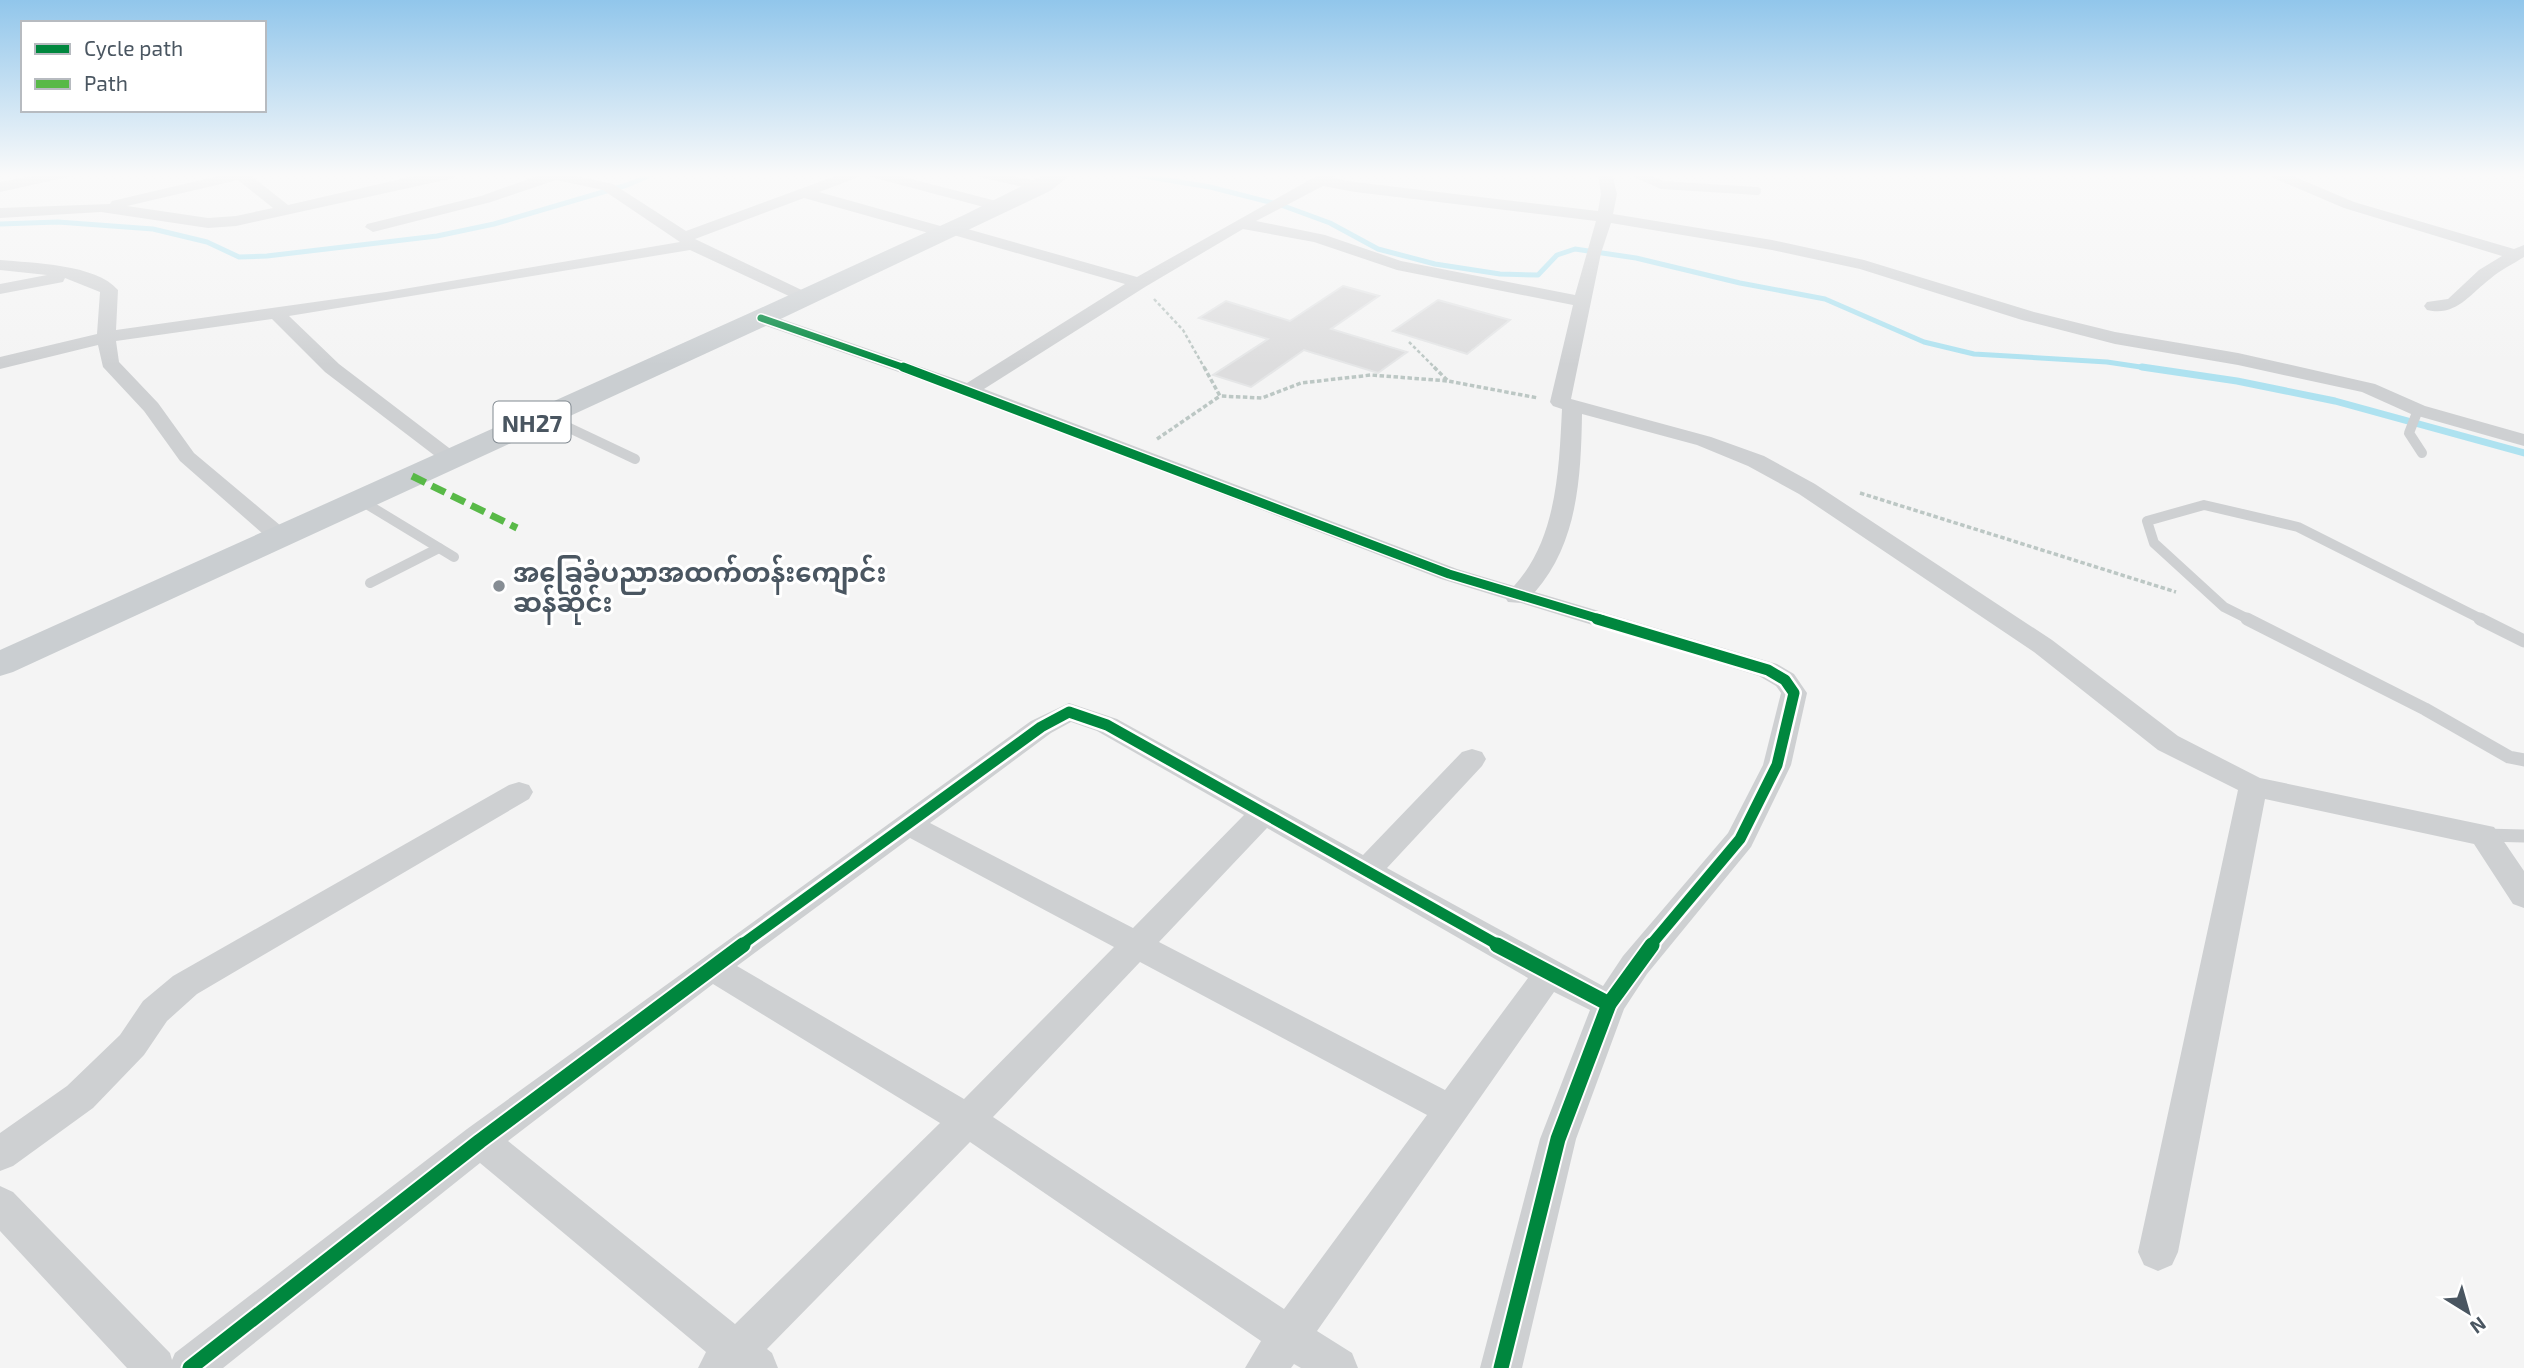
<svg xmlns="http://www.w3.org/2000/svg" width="2524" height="1368" viewBox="0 0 2524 1368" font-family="'Exo 2','Noto Sans Myanmar',sans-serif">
	<rect width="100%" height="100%" fill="#f4f4f4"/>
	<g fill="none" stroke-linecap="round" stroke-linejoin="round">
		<!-- stream-far1 -->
		<g stroke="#aee2f0" stroke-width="5">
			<polyline points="1131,174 1210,187 1281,205 1330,223 1378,249 1435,264 1500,274 1538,275 1557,255 1575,249 1636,258 1740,283 1825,299 1924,342 1974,354 2107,362 2154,369"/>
			<polyline points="0,224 58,222 153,229 207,242 239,257 267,256 437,236 494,224 627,185 653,174"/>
		</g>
		<!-- stream -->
		<polyline stroke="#aee2f0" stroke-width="7" points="2142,367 2237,381 2335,401 2524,453"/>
	</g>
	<!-- building -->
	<g fill="#ddddde" stroke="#e5e6e7" stroke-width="2">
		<polygon points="1343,286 1379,296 1331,329 1407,352 1378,373 1304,350 1251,387 1213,375 1268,339 1199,318 1226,301 1290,321"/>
		<polygon points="1438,300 1510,320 1467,354 1393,331"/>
	</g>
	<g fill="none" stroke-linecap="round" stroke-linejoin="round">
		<!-- path-far1 -->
		<g stroke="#bcc7c4" stroke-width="2.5" stroke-dasharray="3.5 2.5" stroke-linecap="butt">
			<polyline points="1154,299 1183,330 1205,369"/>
			<polyline points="1409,342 1436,369"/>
		</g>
		<!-- path -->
		<g stroke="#bcc7c4" stroke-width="3.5" stroke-dasharray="4.5 2.5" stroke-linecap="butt">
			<polyline points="1204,367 1220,396 1262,398 1301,383 1371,375 1448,381"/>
			<polyline points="1434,367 1448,381 1538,398"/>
			<polyline points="1157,439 1220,396"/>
			<polyline points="1860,493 2176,592"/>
		</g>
		<!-- service-far2 -->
		<polyline stroke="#ced0d2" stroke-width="8" points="1637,174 1662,185 1757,191"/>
		<!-- service-far1 -->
		<g stroke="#ced0d2" stroke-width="10">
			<polyline points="2418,410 2409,433 2422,453"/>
			<polyline points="544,416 635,459"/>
			<polyline points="360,500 454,557"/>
			<polyline points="370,583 439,548"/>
			<polyline points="2250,620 2224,607 2154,543 2147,521 2204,505 2298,527 2483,620"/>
		</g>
		<!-- service -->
		<g stroke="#ced0d2" stroke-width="13">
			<polyline points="2247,619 2425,709 2509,757 2524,760"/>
			<polyline points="2480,619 2524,641"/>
			<polyline points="2484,835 2524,836"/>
		</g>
		<!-- minor -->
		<g fill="#ced0d2" fill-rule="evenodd">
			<polygon points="43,174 70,174 68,177 0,192 0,182"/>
			<path d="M 227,174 L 249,174 L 288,205 L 414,176 L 413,174 L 461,174 L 454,178 L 236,226 L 208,228 L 101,212 L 0,218 L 0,208 L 110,204 L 112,201 ZM 238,180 L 273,208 L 236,216 L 208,218 L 127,206 Z"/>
			<path d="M 542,174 L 568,174 L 613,184 L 686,231 L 841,174 L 861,174 L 859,177 L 819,192 L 944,227 L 951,224 L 957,226 L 1137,277 L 1320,174 L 1335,174 L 1332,178 L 1355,182 L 1598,211 L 1601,194 L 1598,174 L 1612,174 L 1617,194 L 1613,214 L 1772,240 L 1864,260 L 2034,312 L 2115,332 L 2238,353 L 2375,384 L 2425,406 L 2524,434 L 2524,446 L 2411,414 L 2362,392 L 2238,365 L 2115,344 L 2022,320 L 1860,269 L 1772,250 L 1611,223 L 1601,253 L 1571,399 L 1711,437 L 1764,456 L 1815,484 L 2052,640 L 2178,736 L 2260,778 L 2494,827 L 2524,871 L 2524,908 L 2513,904 L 2474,844 L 2265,799 L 2178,1252 L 2172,1265 L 2158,1271 L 2144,1265 L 2138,1252 L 2238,790 L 2158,750 L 2034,652 L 1799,494 L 1748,466 L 1697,445 L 1582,414 C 1581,476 1578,543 1535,592 L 1777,664 L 1794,674 L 1807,693 L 1791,765 L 1751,847 L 1647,974 L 1624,1009 L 1576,1139 L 1522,1368 L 1480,1368 L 1540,1139 L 1590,1010 L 1554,992 L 1317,1331 L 1352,1353 L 1358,1368 L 1301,1368 L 1294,1364 L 1291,1368 L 1245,1368 L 1261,1341 L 970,1142 L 767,1349 L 772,1353 L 778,1368 L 698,1368 L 706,1352 L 480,1163 L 223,1368 L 127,1368 L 0,1231 L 0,1186 L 13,1192 L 170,1353 L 172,1360 L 175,1353 L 467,1129 L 1031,721 L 1069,703 L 1117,719 L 1363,855 L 1462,752 L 1472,749 L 1482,752 L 1486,759 L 1482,766 L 1387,868 L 1603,986 L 1623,956 L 1728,833 L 1763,765 L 1781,693 L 1776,686 L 1759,676 L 1521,603 L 1508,602 L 1506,599 L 1441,579 L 962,394 L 755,322 L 752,318 L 755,314 L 767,314 L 967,383 L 1125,284 L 950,234 L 943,237 L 804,198 L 695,239 L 810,294 L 813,298 L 804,303 L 690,250 L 289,316 L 339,364 L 457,454 L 461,458 L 457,462 L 443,462 L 325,372 L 272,319 L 116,341 L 119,362 L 158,403 L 194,453 L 287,531 L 290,536 L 287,541 L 271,541 L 180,461 L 144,411 L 103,367 L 98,345 L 0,369 L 0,357 L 97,334 L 100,292 L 65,278 L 63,282 L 0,294 L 0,284 L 47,275 L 0,270 L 0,260 C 32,263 96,264 118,290 L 116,330 L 386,292 L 680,242 L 603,190 L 556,180 L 491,202 L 373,232 L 365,227 L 367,224 L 481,196 ZM 1323,186 L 1355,192 L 1596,221 L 1575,295 L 1401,261 L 1325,235 L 1256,221 ZM 1243,229 L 1314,242 L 1397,270 L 1573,305 L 1550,402 L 1553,406 L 1562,409 C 1559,469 1557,539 1514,586 L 1457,569 L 984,389 L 1145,287 ZM 1071,722 L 1097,731 L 1244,815 L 1133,928 L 930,823 L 1051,733 ZM 1267,828 L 1528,978 L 1445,1090 L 1159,942 ZM 910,838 L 1114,947 L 964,1099 L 737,966 ZM 1140,962 L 1427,1115 L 1284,1309 L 993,1117 ZM 713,984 L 940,1123 L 735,1324 L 508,1141 Z"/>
			<polygon points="869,174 892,174 1004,203 1007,206 999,211 871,177"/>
			<polygon points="977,174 1004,174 1047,183 1050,186 1042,191 979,177"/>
			<path d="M 2269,174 L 2288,174 L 2354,202 L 2514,249 L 2524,245 L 2524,257 C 2513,264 2500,270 2490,279 C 2470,294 2456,317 2427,310 L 2424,306 L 2427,302 L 2448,299 L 2479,270 L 2502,256 L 2344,208 L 2271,177 Z"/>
			<polygon points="2516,174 2524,174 2524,178 2518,177"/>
			<polygon points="519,782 529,785 533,792 529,799 197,994 167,1021 144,1055 93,1108 13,1166 0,1171 0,1133 67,1086 120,1035 143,1001 173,976 509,785"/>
		</g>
		<!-- primary -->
		<polygon fill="#caced1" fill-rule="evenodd" points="1046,174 1072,174 1050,191 770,324 13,672 0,676 0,650 752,312 964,215"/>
		<!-- quiet -->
		<polyline stroke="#58b947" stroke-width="7" stroke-dasharray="15 7" stroke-linecap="butt" points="412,476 517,528"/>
		<!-- cycleway-far3 casing -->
		<g stroke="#fff" stroke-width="10">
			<polyline id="cycleway-far3" points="761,318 908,369"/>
		</g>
		<!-- cycleway-far2 casing -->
		<g stroke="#fff" stroke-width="12">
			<polyline id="cycleway-far2" points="903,367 1449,574 1603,620"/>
		</g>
		<!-- cycleway-far1 casing -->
		<g stroke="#fff" stroke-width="16">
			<g id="cycleway-far1">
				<polyline points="1597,619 1768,670 1785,680 1794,693 1777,765 1740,839 1650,946"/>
				<polyline points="740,946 1041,727 1069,712 1107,725 1500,946"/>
			</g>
		</g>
		<!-- cycleway casing -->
		<g stroke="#fff" stroke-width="19">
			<g id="cycleway">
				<polyline points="1497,945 1609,1004"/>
				<polyline points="190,1368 480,1141 743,945"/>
				<polyline points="1501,1368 1558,1139 1609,1004 1652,945"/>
			</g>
		</g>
		<!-- cycleway-far3 -->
		<use href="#cycleway-far3" stroke="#00873e" stroke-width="7"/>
		<!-- cycleway-far2 -->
		<use href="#cycleway-far2" stroke="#00873e" stroke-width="9"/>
		<!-- cycleway-far1 -->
		<use href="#cycleway-far1" stroke="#00873e" stroke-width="11"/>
		<!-- cycleway -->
		<use href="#cycleway" stroke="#00873e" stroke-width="15"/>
	</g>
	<!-- sky -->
	<linearGradient id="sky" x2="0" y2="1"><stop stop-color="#91c6eb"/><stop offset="0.48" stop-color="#fafafa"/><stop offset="1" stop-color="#fafafa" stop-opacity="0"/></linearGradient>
	<rect width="2524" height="365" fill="url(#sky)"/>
	<!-- markers -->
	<circle fill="#868d94" stroke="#fff" stroke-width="2.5" cx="499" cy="586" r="7"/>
	<g text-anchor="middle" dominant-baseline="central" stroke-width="6" stroke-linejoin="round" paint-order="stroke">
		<!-- shield labels -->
		<rect fill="#fff" stroke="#808990" stroke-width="2" x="493.5" y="401.5" width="77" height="41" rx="5"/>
		<g font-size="24" font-weight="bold" fill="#4a5661">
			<text x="532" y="422">NH27</text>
		</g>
		<!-- poi labels -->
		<g font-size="26" font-weight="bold" fill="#4a5661" stroke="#fff" text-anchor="start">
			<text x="513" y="571">အခြေခံပညာအထက်တန်းကျောင်း<tspan x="513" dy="30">ဆန်ဆိုင်း</tspan></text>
		</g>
	</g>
	<!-- legend -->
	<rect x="21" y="21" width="245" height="91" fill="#ffffff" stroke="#b7bbc0" stroke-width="2"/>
	<rect x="35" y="44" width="35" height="10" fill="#00873e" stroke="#b7bbc0" stroke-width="2"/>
	<text x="84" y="56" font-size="21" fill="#4a5661">Cycle path</text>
	<rect x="35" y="79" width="35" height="10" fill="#58b947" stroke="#b7bbc0" stroke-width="2"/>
	<text x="84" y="91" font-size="21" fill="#4a5661">Path</text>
	<!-- north arrow -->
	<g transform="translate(2468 1312) rotate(143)" stroke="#ffffff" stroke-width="5" paint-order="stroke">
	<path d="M0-5L12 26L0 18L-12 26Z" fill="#4a5661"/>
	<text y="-10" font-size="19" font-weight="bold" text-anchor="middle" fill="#4a5661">N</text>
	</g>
</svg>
